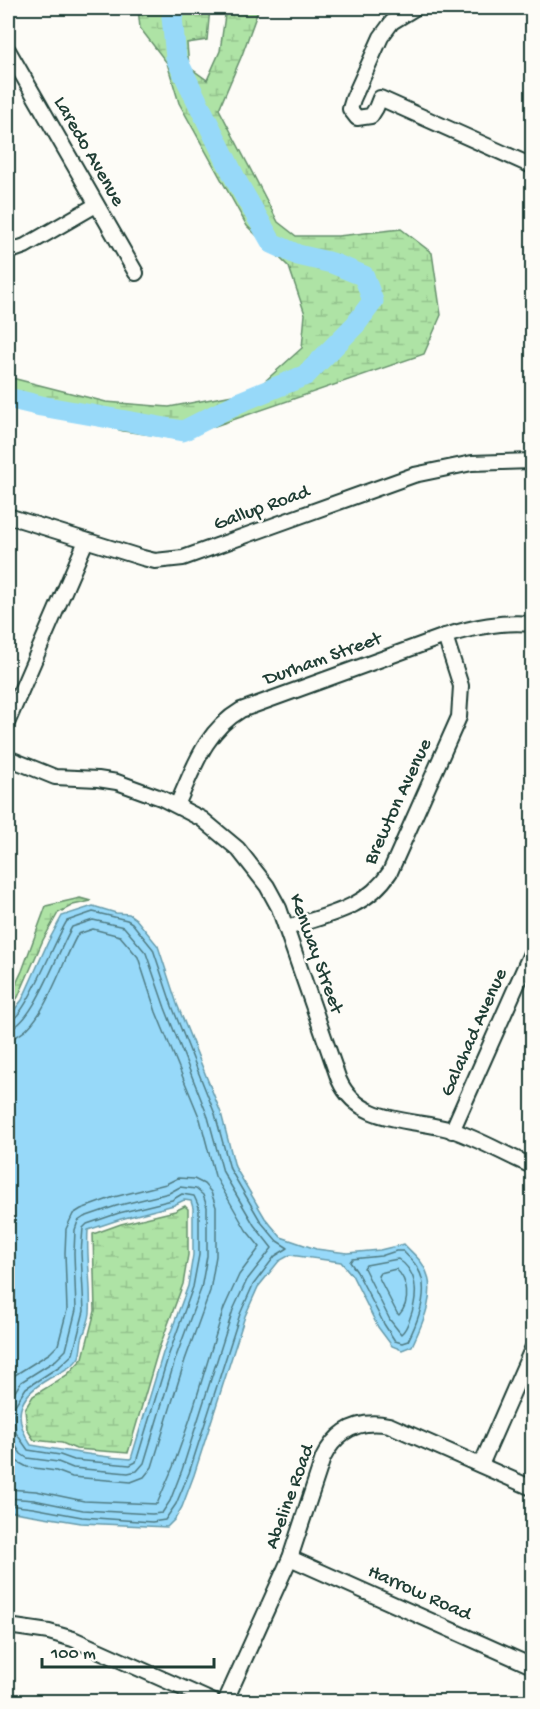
<svg xmlns="http://www.w3.org/2000/svg" width="540" height="1709" viewBox="0 0 540 1709" font-family="'Gochi Hand',sans-serif">
	<defs>
		<pattern id="wetland-marsh" width="20" height="14" patternUnits="userSpaceOnUse" patternTransform="scale(1.5)"><rect width="20" height="14" fill="#aee3a5"/><path d="M1 5h8M5 5V1M11 12h8M15 12V8" fill="none" stroke="#95c48f"/></pattern>
	</defs>
	<rect width="100%" height="100%" fill="#fdfcf7"/>
	<filter id="ink" filterUnits="userSpaceOnUse"><feTurbulence type="fractalNoise" baseFrequency=".0167" numOctaves="2"/><feDisplacementMap in="SourceGraphic" scale="12" xChannelSelector="R" yChannelSelector="G"/><feConvolveMatrix kernelMatrix="1 2 1 2 8 2 1 2 1" color-interpolation-filters="sRGB"/></filter>
	<g filter="url(#ink)">
		<!-- wetland -->
		<g fill="url(#wetland-marsh)" stroke="#66906c" stroke-width="1.5">
			<polygon points="138,8 210,8 207,40 187,43 189,67 207,80 220,51 226,8 259,8 242,55 219,109 278,222 296,236 338,236 401,229 432,253 441,315 424,354 215,426 174,438 123,431 8,398 8,377 106,402 169,407 254,391 302,348 305,314 289,267 247,226 179,103 167,63 140,28"/>
			<polygon points="80,898 91,901 73,905 58,913 43,940 18,997 8,1010 8,1001 22,971 46,906"/>
			<polygon points="185,1206 188,1209 188,1255 183,1284 158,1351 128,1453 76,1449 62,1443 34,1440 27,1429 25,1409 33,1396 67,1375 83,1358 95,1311 93,1234 121,1224 175,1211"/>
		</g>
		<!-- water -->
		<path fill="#97d9f9" stroke="#679baa" stroke-width="1.5" fill-rule="evenodd" d="M 93,906 L 116,913 L 129,914 L 136,919 L 158,946 L 177,1004 L 221,1113 L 235,1167 L 265,1218 L 281,1237 L 316,1249 L 347,1253 L 380,1250 L 404,1244 C 410,1251 419,1258 423,1265 C 439,1290 423,1323 412,1346 L 402,1350 L 392,1346 L 378,1327 L 352,1275 L 341,1262 L 290,1255 L 279,1261 L 258,1287 L 245,1316 L 194,1475 L 182,1507 L 175,1519 L 167,1527 L 81,1523 L 8,1511 L 8,1018 L 22,1000 L 48,942 L 62,916 ZM 184,1200 L 191,1201 L 193,1208 L 193,1255 L 188,1286 L 163,1353 L 131,1459 C 97,1457 65,1451 31,1445 C 13,1418 17,1398 45,1381 C 56,1374 73,1368 79,1357 C 81,1352 81,1344 82,1339 C 85,1330 89,1322 90,1313 C 92,1286 86,1258 88,1230 L 121,1219 L 174,1205 Z"/>
		<g fill="none" stroke-linecap="round" stroke-linejoin="round">
			<!-- shore -->
			<g stroke="#4f7b83" stroke-width="1.5">
				<path d="M 8,1022 C 25,1020 55,939 67,921 L 93,912 L 127,920 L 132,923 L 153,949 L 172,1006 L 215,1114 L 230,1169 L 261,1222 L 277,1241 L 288,1248 L 275,1256 L 253,1285 L 240,1314 L 189,1473 L 176,1504 L 165,1520 L 152,1522 L 82,1517 L 33,1508 L 8,1505"/>
				<path d="M 8,1029 C 32,1028 59,948 72,927 L 93,920 L 124,927 L 146,953 L 165,1008 L 208,1117 L 223,1172 L 254,1225 L 272,1248 L 247,1280 L 233,1310 L 182,1470 L 170,1501 L 162,1513 L 152,1514 L 83,1510 L 34,1500 L 8,1498"/>
				<path d="M 8,1038 C 41,1037 62,960 78,934 L 93,929 L 120,936 L 138,957 L 156,1012 L 200,1119 L 215,1176 L 246,1230 L 260,1247 L 239,1275 L 224,1308 L 190,1419 L 173,1467 L 157,1504 L 84,1501 L 36,1491 L 8,1489"/>
				<polygon points="182,1194 194,1196 199,1207 199,1255 193,1287 169,1354 136,1462 130,1465 74,1460 60,1455 28,1450 16,1433 14,1415 15,1405 26,1388 60,1366 73,1354 84,1311 81,1253 83,1228 87,1224 119,1213 172,1200"/>
				<path d="M 396,1251 L 403,1251 C 408,1257 415,1262 418,1269 C 431,1290 418,1321 408,1341 L 402,1343 L 395,1341 L 384,1324 L 357,1272 L 350,1262 L 352,1259 L 381,1256 Z"/>
				<path d="M 398,1259 C 419,1273 418,1296 410,1318 C 408,1324 406,1330 401,1334 L 390,1320 L 364,1268 L 366,1265 Z"/>
				<path d="M 396,1269 C 408,1280 411,1302 399,1315 L 397,1313 L 378,1276 L 380,1273 Z"/>
				<polyline points="8,1385 15,1375 50,1353 58,1345 67,1310 65,1253 66,1229 73,1214 81,1209 114,1197 166,1184 178,1178 194,1179 204,1184 211,1192 216,1207 216,1256 210,1291 185,1360 152,1467 144,1477 131,1482 72,1477 56,1471 27,1467 16,1461 8,1450"/>
				<polyline points="8,1403 21,1382 56,1360 66,1350 76,1310 74,1253 75,1230 78,1221 84,1217 116,1206 169,1193 180,1187 196,1189 203,1195 207,1207 207,1256 201,1289 176,1357 144,1463 137,1471 128,1473 73,1468 58,1462 27,1458 21,1454 11,1439 8,1426"/>
			</g>
			<!-- river -->
			<polyline stroke="#97d9f9" stroke-width="21" points="8,398 41,406 183,431 240,402 306,375 356,324 373,301 364,276 332,263 298,255 272,243 237,182 176,58 172,17 177,8"/>
			<!-- minor casing -->
			<g stroke="#1f3d34" stroke-width="18">
				<g id="minor">
					<polyline points="415,8 392,22 381,37 353,99 350,109 357,118 371,116 376,108 380,98 532,166"/>
					<polyline points="8,50 136,273"/>
					<polyline points="8,252 25,246 96,205"/>
					<polyline points="8,516 143,558 155,561 183,558 414,475 472,463 532,461"/>
					<polyline points="8,721 86,541"/>
					<path d="M 8,758 L 55,777 L 98,779 L 117,782 L 161,798 L 202,819 L 238,849 L 267,886 L 279,908 L 339,1080 C 359,1125 411,1118 452,1130 C 479,1139 506,1155 532,1166"/>
					<path d="M 177,805 C 194,768 204,732 241,710 L 445,636 C 474,627 502,621 532,624"/>
					<path d="M 287,928 C 327,915 366,909 390,872 L 459,717 L 461,686 L 445,636"/>
					<polyline points="452,1131 532,951"/>
					<polyline points="481,1465 532,1349"/>
					<polyline points="290,1558 532,1666"/>
					<polyline points="8,1626 49,1632 73,1639 214,1702"/>
					<path d="M 225,1702 L 290,1558 L 323,1458 C 337,1430 359,1419 389,1425 L 532,1488"/>
				</g>
			</g>
			<!-- minor -->
			<use href="#minor" stroke="#fdfcf7" stroke-width="14"/>
		</g>
	</g>
	<g text-anchor="middle" dominant-baseline="central" stroke-width="5" stroke-linejoin="round" paint-order="stroke">
		<!-- street labels -->
		<g font-size="20" fill="#1f3d34" stroke="#fdfcf7">
			<text transform="translate(88 152) rotate(60)">Laredo Avenue</text>
			<text transform="translate(262 509) rotate(-20)">Gallup Road</text>
			<text transform="translate(323 660) rotate(-20)">Durham Street</text>
			<text transform="translate(399 802) rotate(-65)">Brewton Avenue</text>
			<text transform="translate(315 954) rotate(70)">Kenway Street</text>
			<text transform="translate(475 1033) rotate(-66)">Galahad Avenue</text>
			<text transform="translate(291 1497) rotate(-70)">Abeline Road</text>
			<text transform="translate(419 1594) rotate(24)">Harrow Road</text>
		</g>
	</g>
	<!-- margin -->
	<rect width="540" height="1709" fill="none" stroke="#fdfcf7" stroke-width="30"/>
	<rect x="15" y="15" width="510" height="1679" fill="none" stroke="#1f3d34" stroke-width="2" filter="url(#ink)"/>
	<!-- scale -->
	<path d="M42 1658v9h172v-9" fill="none" stroke="#1f3d34" stroke-width="3"/>
	<text x="51" y="1658" font-size="18" fill="#1f3d34" stroke="#fdfcf7" stroke-width="4.5" paint-order="stroke">100 m</text>
</svg>
